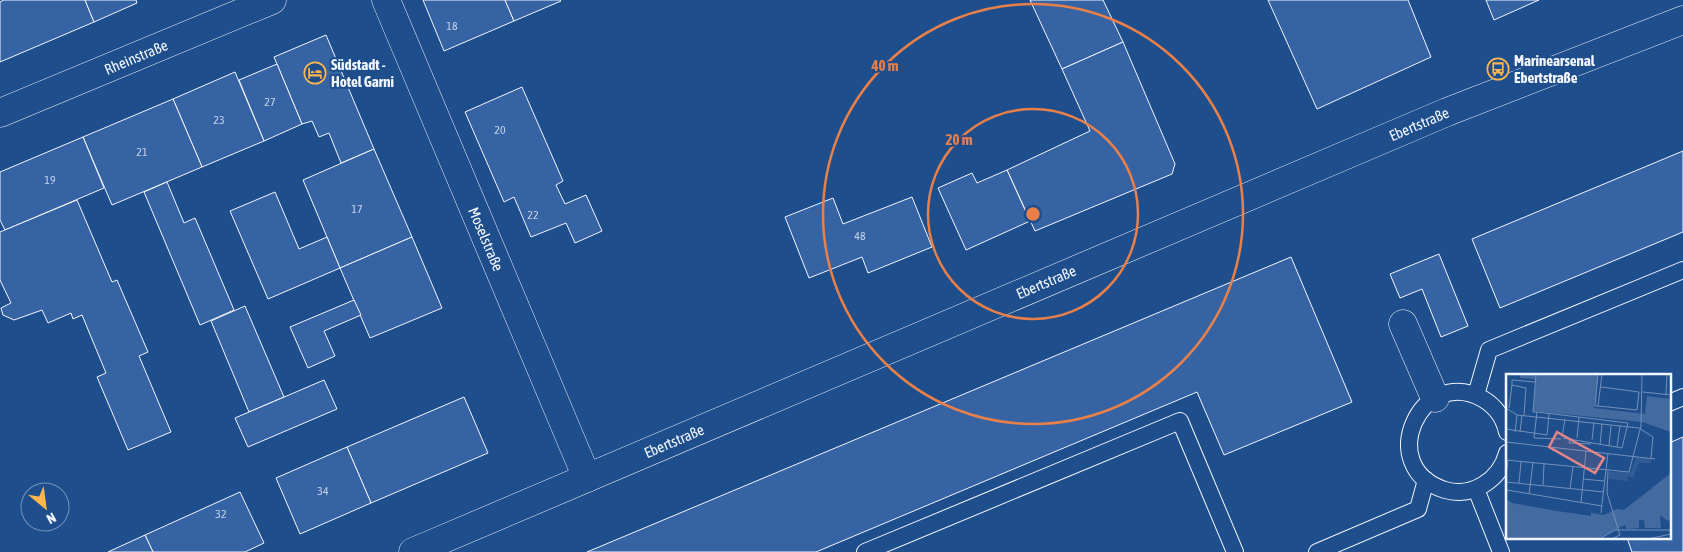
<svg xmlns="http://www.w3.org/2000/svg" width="1683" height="552" viewBox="0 0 1683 552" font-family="'Asap Condensed',sans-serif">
	<rect width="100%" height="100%" fill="#1f4e8c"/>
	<!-- building -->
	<g fill="#3563a3" stroke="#f2f6ff">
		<polygon points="4,0 85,0 94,22 0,62 0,2"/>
		<polygon points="85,0 136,0 137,3 94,22"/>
		<polygon points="423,0 505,0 514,21 444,51"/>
		<polygon points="505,0 560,0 561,1 514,21"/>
		<polygon points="1030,0 1103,0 1123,42 1062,69"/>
		<polygon points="1268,0 1408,0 1431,57 1317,109"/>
		<polygon points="1486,0 1539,0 1494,20"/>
		<polygon points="326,35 374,149 341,163 329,133 319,137 312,121 302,124 274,57"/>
		<polygon points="1123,42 1175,164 1172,174 1035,231 1007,170 1090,131 1062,69"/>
		<polygon points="277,64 302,124 264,141 239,80"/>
		<polygon points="235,72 264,141 202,167 173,99"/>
		<polygon points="522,87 563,181 556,185 565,204 586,195 602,231 575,243 566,223 531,237 514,197 504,202 465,112"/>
		<polygon points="173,99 202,167 112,205 83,137"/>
		<polygon points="83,137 104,188 5,230 0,220 0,172"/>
		<polygon points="374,149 412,237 340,268 303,180"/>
		<polygon points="1683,151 1683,232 1500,308 1472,239"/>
		<polygon points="1007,170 1030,221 966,250 938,188 972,173 977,183"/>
		<polygon points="167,182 184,223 195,218 234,310 200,325 144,192"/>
		<polygon points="275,192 299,249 327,237 340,268 268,299 230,211"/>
		<polygon points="912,197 932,247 868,273 862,257 809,278 785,217 833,198 843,224"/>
		<polygon points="77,200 112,282 117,280 148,352 139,356 171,432 128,450 97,377 106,373 82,315 73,319 71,313 48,323 42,310 14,320 3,315 1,308 11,303 0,280 0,232"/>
		<polygon points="412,237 442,308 370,338 340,268"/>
		<polygon points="1439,254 1468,326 1441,337 1422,289 1400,298 1390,274"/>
		<polygon points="1291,257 1352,402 1224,455 1197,392 816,552 587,552"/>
		<polygon points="354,300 361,315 324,331 335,356 308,368 290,327"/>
		<polygon points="245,306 284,397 249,412 211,321"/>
		<polygon points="324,380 337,409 248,447 235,418"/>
		<polygon points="464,397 488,453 371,503 347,447"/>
		<polygon points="1683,437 1683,552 1632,552 1627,538 1669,538 1669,443"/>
		<polygon points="347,447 371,503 300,534 276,478"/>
		<polygon points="240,492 264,543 245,552 153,552 145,535"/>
		<polygon points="145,535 153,552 108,552"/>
	</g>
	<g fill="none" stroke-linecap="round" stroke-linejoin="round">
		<!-- service casing -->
		<g stroke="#f2f6ff" stroke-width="18">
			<g id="service">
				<polyline points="1476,395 1489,350 1683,270"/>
				<polyline points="1669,403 1683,397"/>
				<path d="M 1507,432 C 1504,418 1495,406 1483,399 C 1420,364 1374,468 1445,490 C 1472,498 1500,480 1507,453"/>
				<polyline points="1476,489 1501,552"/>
				<polyline points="865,552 1180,421 1235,552"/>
				<polyline points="1317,552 1418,509 1426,480"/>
			</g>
		</g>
		<!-- minor casing -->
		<g stroke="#f2f6ff" stroke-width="29">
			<g id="minor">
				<polyline points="386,0 587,478"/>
				<polyline points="0,113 272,0"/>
				<polyline points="1403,324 1435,398"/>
			</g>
		</g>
		<!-- tertiary casing -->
		<g stroke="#f2f6ff" stroke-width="29">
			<polyline id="tertiary" points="413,552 1447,112 1683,20"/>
		</g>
		<!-- service -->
		<use href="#service" stroke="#1f4e8c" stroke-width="16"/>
		<!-- minor -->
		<use href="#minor" stroke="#1f4e8c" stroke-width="28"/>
		<!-- tertiary -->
		<use href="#tertiary" stroke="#1f4e8c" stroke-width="28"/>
	</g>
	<!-- distance rings -->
	<g fill="none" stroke="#ea8049" stroke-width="2.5">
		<circle cx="1033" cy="214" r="105"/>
		<circle cx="1033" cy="214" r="210"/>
	</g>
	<!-- icons -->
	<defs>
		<g id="bus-ring" transform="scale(1.125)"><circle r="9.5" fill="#1f4e8c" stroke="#ffb74d" stroke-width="1.5"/><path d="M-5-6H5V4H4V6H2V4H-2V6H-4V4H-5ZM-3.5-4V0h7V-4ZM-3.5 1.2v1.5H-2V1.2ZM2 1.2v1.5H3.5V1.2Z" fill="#ffb74d"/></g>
		<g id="hotel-ring" transform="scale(1.125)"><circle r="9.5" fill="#1f4e8c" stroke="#ffb74d" stroke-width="1.5"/><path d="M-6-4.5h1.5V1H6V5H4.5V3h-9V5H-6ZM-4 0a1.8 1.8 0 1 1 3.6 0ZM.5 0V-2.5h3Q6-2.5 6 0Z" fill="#ffb74d"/></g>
	</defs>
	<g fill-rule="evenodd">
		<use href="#bus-ring" x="1498" y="69"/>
		<use href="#hotel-ring" x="315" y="73"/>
	</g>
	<g text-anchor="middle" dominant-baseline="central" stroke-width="4" stroke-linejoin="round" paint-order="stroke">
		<!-- number labels -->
		<g font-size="12" fill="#c3d1e8">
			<text x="452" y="26">18</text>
			<text x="270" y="102">27</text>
			<text x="219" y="120">23</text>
			<text x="500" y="130">20</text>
			<text x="142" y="152">21</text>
			<text x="50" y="180">19</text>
			<text x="357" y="209">17</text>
			<text x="533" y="215">22</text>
			<text x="860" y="236">48</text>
			<text x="323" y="491">34</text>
			<text x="221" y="514">32</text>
		</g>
		<!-- street labels -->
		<g font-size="15" fill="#f2f6ff" stroke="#1f4e8c">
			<text transform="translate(136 57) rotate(-23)">Rheinstraße</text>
			<text transform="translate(1419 124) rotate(-23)">Ebertstraße</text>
			<text transform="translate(486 239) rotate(67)">Moselstraße</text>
			<text transform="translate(1046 282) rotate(-23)">Ebertstraße</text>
			<text transform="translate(674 441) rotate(-23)">Ebertstraße</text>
		</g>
		<!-- poi labels -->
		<g font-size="15" font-weight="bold" fill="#f2f6ff" stroke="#1f4e8c" text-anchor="start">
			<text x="1514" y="60">Marinearsenal<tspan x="1514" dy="17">Ebertstraße</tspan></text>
			<text x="331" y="64">Südstadt -<tspan x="331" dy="17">Hotel Garni</tspan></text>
		</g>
	</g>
	<!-- overview -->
	<g transform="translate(1506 374)">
		<rect width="165" height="165" fill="#1f4e8c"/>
		<path d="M 130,83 L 145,85 L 145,89 L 133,89 L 127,104 L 122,102 L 122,107 L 103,105 L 103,98 L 125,98 Z" fill="#305b95"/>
		<path d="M 14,0 L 92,0 L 88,34 L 139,40 L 141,22 L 165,25 L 165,58 L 136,48 L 27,37 L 30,5 L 14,4 ZM 165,99 L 165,144 L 162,147 L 154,141 L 155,154 L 139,154 L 138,146 L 133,146 L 133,154 L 121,155 L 119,151 L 91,165 L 0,165 L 0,125 L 6,129 L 51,137 L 85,142 L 85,139 L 98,141 L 111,135 L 118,136 Z" fill="#446ba0"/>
		<path fill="none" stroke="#7391ba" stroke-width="1" d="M 30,0 L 27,38 L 31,38M 92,0 L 89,32 L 92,32M 95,13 L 133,18 L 131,36 L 92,32 L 96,0M 137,18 L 165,21M 160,20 L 161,0M 0,34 L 11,41 L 133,54 L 147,63 L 145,84M 3,34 L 6,11M 18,41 L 20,14 L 6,11 L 6,6 L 29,8M 0,55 L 41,61 L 43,40M 9,58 L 11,41M 14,58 L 16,41M 56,63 L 59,45M 64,64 L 63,69 L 85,70M 71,64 L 73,43M 55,65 L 28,64 L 31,38 L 122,49 L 116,74 L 57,64M 86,66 L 88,48M 0,68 L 149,85M 94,71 L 96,50M 103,72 L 105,52M 111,73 L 114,52M 0,86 L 123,98 L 135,52 L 136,0M 102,97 L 101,119 L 114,161 L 105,165M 0,103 L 2,86M 77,105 L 98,107M 0,108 L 98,118M 13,109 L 15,88M 37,111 L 38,90M 64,115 L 67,93M 1,116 L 96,132M 23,120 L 27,89M 75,129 L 80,77M 95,139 L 102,79M 93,165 L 109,156 L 165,156M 142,165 L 165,160"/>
		<path fill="#e38589" fill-opacity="0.15" stroke="#e38589" stroke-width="2.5" d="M 51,58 L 98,84 L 89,99 L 43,73 Z"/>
		<rect width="165" height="165" fill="none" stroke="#f2f6ff" stroke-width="2.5"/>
	</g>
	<circle cx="1033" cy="214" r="8" fill="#ea8049" stroke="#1f4e8c" stroke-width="2.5"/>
	<g font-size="15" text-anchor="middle" font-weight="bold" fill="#ea8049" stroke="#1f4e8c" stroke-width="4" stroke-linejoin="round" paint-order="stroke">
		<text x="885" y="71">40 m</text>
		<text x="959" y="145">20 m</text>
	</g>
	<!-- north arrow -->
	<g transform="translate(45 507) rotate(151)"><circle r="24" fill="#1f4e8c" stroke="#7391ba"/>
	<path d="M0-4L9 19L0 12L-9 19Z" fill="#ffb74d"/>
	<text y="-8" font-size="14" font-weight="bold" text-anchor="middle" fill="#f2f6ff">N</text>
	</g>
</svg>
